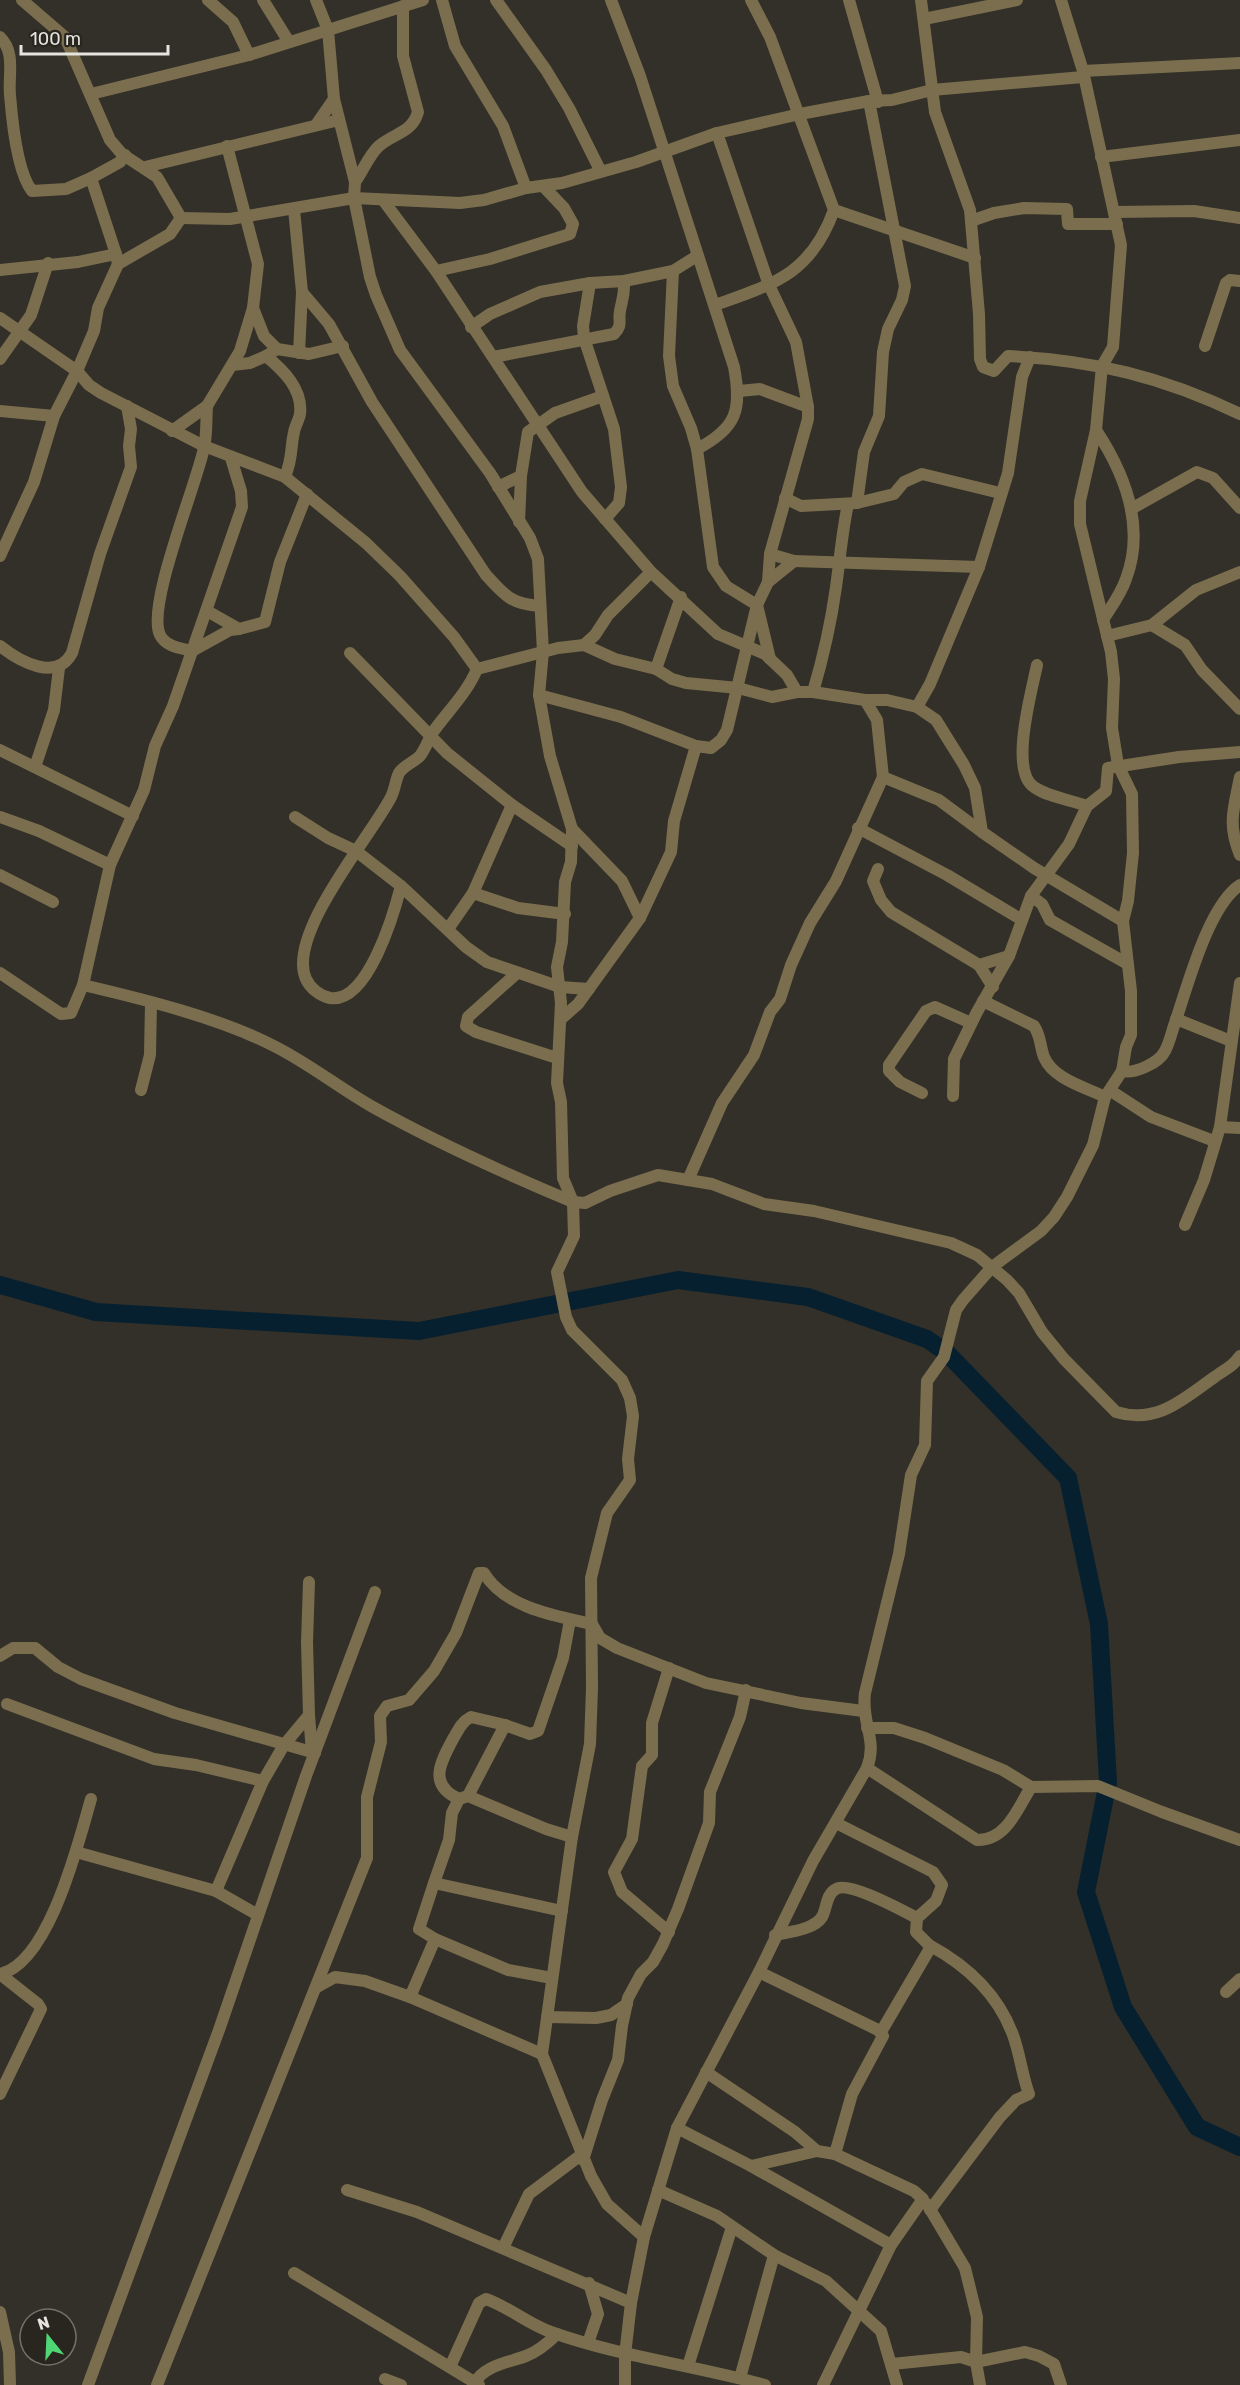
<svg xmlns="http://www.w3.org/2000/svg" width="1240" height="2385" viewBox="0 0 1240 2385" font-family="Rubik,sans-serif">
	<rect width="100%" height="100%" fill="#323028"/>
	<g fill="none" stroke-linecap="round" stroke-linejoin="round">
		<!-- river -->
		<polyline stroke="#072030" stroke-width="18" points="0,1285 96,1312 419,1331 678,1280 808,1297 927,1339 947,1353 1068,1478 1099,1624 1108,1782 1086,1892 1123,2007 1197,2127 1240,2147"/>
		<!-- minor -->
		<g stroke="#7b6e4e" stroke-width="12">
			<polyline points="22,0 65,37 110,140 122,154 157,177 181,218"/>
			<polyline points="208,0 233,22 249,55"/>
			<polyline points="263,0 289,42"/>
			<polyline points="316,0 328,30 334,99 355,182 354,198 370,277 376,295 400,350 490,473 530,538 538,559 543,652 539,695 550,756 572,829 571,862 565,882 562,942 557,967 561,1003 557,1083 561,1102 563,1178 573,1202 574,1236 557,1272 566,1317 572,1330 622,1380 630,1398 633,1416 628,1459 630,1480 607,1513 591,1578 592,1688 590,1744 572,1837 542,2054 591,2176 607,2204 644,2237"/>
			<polyline points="442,0 455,46 503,126 526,188"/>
			<polyline points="496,0 546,70 569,108 600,170"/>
			<path d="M 611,0 L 640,76 L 734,367 C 742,410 737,428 697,449"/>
			<polyline points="849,0 878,102"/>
			<path d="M 921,0 L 935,112 L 970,210 L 979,314 L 980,359 L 983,367 L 994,371 L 1008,356 C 1094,360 1163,377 1240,414"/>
			<polyline points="924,19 1017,0"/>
			<path d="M 0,37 C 16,53 8,75 10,95 C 12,120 17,172 32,191 L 66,189 L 91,178"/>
			<polyline points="1083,71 1240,63"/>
			<polyline points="91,94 249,55 423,0"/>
			<polyline points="316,125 334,99"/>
			<polyline points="1101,157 1240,140"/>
			<polyline points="145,167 339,120"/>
			<path d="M 355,182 C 363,171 369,155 379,146 C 394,133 412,133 418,112 L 403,56 L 403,6"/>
			<polyline points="383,200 436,271 582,492 651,572 718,634 765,654 787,675 797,692"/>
			<path d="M 294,209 L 302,292 L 329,324 L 372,402 L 486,575 C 505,595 510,604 540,606"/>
			<polyline points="834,210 975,258"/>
			<polyline points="1114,212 1194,211 1240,218"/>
			<polyline points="181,218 230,219 354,198 460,203 484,200 526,188 562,183 636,162 717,133 800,114 869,101 892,100 932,90 1083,77"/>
			<polyline points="971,221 994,213 1024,208 1067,209 1068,224 1117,224"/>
			<polyline points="116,254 91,178 120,162 125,155"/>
			<polyline points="0,270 78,262 116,254 118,264 170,234 181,218"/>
			<polyline points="436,271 490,259 570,234 573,224 564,208 544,187"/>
			<polyline points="673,271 669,356 673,386 691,428 697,449 713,567 726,586 757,605 770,659"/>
			<polyline points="590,283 583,326 584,338 614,429 621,487 619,503 605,519"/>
			<path d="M 715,305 C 774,284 811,274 834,210 L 770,37 L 751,0"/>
			<polyline points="253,308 264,336 277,349"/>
			<polyline points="0,318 77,371 89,385 101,393 204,446 285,477 366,543 400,576 454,637 477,669"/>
			<polyline points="471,327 490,314 540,292 590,283 624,281 673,271 697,256"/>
			<polyline points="1205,346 1226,283 1230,280 1240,281"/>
			<polyline points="299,353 302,292"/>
			<polyline points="266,356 277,349 309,354 343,346"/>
			<path d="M 493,357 L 614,334 C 623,325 618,322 620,311 C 622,300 625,294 624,281"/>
			<polyline points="0,359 31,315 48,263"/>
			<path d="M 232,365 L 250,363 L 266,356 C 283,370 303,389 300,414 C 299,420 295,426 294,432 C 290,450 293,457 285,477"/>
			<polyline points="739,391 760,389 808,407"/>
			<path d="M 207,406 C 206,420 207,435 204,448 C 196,486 146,606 160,635 C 166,647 181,648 192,651 L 230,630 L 239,629"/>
			<polyline points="0,411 54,416"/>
			<path d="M 1096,430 C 1125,474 1146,526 1126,579 C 1121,594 1111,607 1103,620"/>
			<polyline points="172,431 207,406 240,351 253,308 258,264 227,146"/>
			<polyline points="498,487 521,476"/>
			<polyline points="785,498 801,506 857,503 894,494 904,482 922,474 1000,493"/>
			<polyline points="857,503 864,452 879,416 883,352 888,329 902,300 905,286 869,101"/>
			<polyline points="1131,509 1197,472 1213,478 1240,508"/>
			<polyline points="519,522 521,476 528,432 555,413 603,396"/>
			<polyline points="0,556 34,482 54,416 77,371 94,331 98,308 118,264"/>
			<polyline points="794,561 979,567"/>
			<polyline points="651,572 608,615 595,635 584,645 615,659 656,669 672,679 686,683 738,688 772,697 797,692 813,692 865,700 887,700 917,707 936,720 964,765 975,788 982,832 1034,868 1123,921"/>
			<polyline points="768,582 794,561 770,554"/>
			<polyline points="207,611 239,629 265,622 280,562 307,494"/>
			<polyline points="1152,625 1185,645 1202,670 1240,709"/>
			<polyline points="1107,636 1152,625 1196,590 1240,572"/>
			<path d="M 0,646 C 20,662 57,682 72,653 L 100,554 L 131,467 L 129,446 L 131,429 L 127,406"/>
			<polyline points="350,653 447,753 512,805 572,846"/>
			<path d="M 1037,665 C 1032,690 1009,771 1034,787 C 1048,797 1071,800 1087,806"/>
			<polyline points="477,669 558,648 584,645"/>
			<polyline points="656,669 681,597"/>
			<path d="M 813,692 C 823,658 831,623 836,587 C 840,559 842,532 848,504"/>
			<polyline points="539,695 621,717 696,746"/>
			<polyline points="917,707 930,684 979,567 1008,473 1022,377 1030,357"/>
			<polyline points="0,750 133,816"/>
			<polyline points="35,767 54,710 59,668"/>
			<polyline points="883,777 939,800 982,832"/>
			<path d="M 1240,777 C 1234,808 1227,823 1240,855"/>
			<polyline points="0,817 39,831 110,865"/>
			<polyline points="295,817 328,838 356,851 401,886 466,947 487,962 560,987 589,989"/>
			<polyline points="858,828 947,875 1022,920"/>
			<polyline points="572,829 622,881 640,918"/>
			<polyline points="878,869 873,881 881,900 891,912 979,965 1009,956"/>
			<polyline points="0,875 53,902"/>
			<path d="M 401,886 C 394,913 368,1004 330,998 C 320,996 310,988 306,979 C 286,935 370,837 390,799 C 395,791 395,781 399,773 C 403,766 414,762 420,756 C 426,748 428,740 433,732 C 448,711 467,693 477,669"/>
			<polyline points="473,893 518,908 565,914"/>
			<polyline points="1031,896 1042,904 1050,920 1126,963"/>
			<polyline points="448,929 473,893 512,805"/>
			<polyline points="979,965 993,987"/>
			<polyline points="0,973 61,1014 71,1013 83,985 110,865 144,790 155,746 173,706 242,507 241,491 231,458"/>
			<polyline points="517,973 468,1017 466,1026 476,1032 557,1058"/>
			<path d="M 83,985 C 143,999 220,1018 274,1046 C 308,1063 338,1087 371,1106 C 437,1143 504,1173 573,1202 L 585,1203 L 610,1191 L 658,1175 L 712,1184 L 764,1204 L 814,1211 L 951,1243 L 977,1255 L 1007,1280 L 1019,1293 L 1042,1332 L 1064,1359 L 1116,1412 C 1158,1425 1184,1398 1216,1376 C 1227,1368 1231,1368 1240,1356"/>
			<path d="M 983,1001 L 1034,1026 C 1041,1036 1040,1047 1044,1057 C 1053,1079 1085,1087 1105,1097"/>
			<polyline points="561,1019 578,1004 640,918 671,852 674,821 696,746 711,748 721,740 727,730 757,605 768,582 770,554 808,419 808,407 796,342 769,285 717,133"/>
			<polyline points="1176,1019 1231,1041"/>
			<path d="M 1122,1071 C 1135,1074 1159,1063 1165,1051 C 1170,1042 1172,1030 1176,1020 C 1188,984 1209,905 1240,885"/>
			<polyline points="141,1090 150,1055 151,1003"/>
			<polyline points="1111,1091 1151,1117 1214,1141"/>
			<polyline points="922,1093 900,1082 889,1071 889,1065 926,1011 935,1007 971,1023"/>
			<polyline points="953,1096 954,1059 977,1012 1009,956 1031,896 1069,844 1087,806 1106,791 1108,768 1179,757 1240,752"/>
			<polyline points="1220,1127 1240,1128"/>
			<polyline points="688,1180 722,1103 754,1055 770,1012 780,999 791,965 810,923 836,881 883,777 877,720 865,700"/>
			<polyline points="1185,1225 1204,1180 1220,1127 1240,983"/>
			<path d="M 570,1620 L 563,1658 L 538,1731 L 530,1734 L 505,1725 L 471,1717 C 461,1722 458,1731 453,1739 C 440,1763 428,1785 459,1799 L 468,1796 L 546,1829 L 572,1837"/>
			<polyline points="0,1656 13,1648 35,1648 58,1667 81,1679 175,1713 315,1753"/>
			<polyline points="669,1668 652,1723 652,1755 642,1766 632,1839 614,1872 622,1892 669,1932"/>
			<polyline points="7,1704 154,1759 196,1765 263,1781"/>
			<polyline points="309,1715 312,1752"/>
			<polyline points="867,1728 894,1728 925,1738 1003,1770 1031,1787 1098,1786 1162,1812 1240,1840"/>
			<path d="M 867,1768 L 977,1840 C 1006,1841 1018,1808 1031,1787"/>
			<polyline points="468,1796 505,1725"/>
			<polyline points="459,1799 452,1813 449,1840 434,1883 562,1911"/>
			<polyline points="836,1823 933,1872 942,1885 936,1901 917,1918 916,1932 929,1945 929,1950 881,2032"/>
			<polyline points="76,1852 216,1891 258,1915"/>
			<polyline points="216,1891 263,1781 284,1745 309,1715 307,1642 309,1582"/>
			<path d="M 775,1935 C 788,1932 814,1930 822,1917 C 827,1908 826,1894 836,1889 C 849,1881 903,1911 917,1918"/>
			<polyline points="435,1939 508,1970 552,1978"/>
			<path d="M 929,1945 C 966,1965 998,1994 1013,2035 C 1020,2054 1022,2075 1029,2094 L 1016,2100 L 1000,2117 L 930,2210"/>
			<polyline points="759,1972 878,2030 883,2036 852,2094 835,2154"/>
			<path d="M 0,1974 C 49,1963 78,1844 91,1799"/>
			<polyline points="0,1974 38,2004 41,2009 0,2094"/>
			<polyline points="317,1987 335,1977 365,1981 410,1997 542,2054"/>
			<polyline points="1226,1992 1240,1979"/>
			<polyline points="410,1997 435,1939 419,1929 434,1883"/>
			<polyline points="547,2017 596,2018 611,2015 627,2004"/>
			<polyline points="706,2072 795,2132 817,2151"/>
			<polyline points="677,2128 751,2166 817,2151 835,2154 914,2191 923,2199 891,2245 823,2385"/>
			<polyline points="583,2160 602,2100 618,2060 622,2026 628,1998 641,1974 653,1962 663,1944 678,1909 709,1823 710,1792 740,1717 746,1690"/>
			<polyline points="751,2166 891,2245"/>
			<polyline points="347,2190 417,2212 631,2303"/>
			<polyline points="658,2190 717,2216 774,2255 740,2378"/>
			<polyline points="927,2204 965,2268 977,2317 976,2362 980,2385"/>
			<polyline points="503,2248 529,2194 581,2155"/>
			<polyline points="774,2255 826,2281 881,2331 897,2385"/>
			<polyline points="294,2273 479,2385"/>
			<polyline points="0,2312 9,2352 10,2385"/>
			<polyline points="588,2343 598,2314 589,2283"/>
			<polyline points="892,2364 961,2357 976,2362 1025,2352 1039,2356 1054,2364 1061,2385"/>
			<polyline points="688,2366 732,2227"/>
			<path d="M 450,2367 L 479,2303 L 486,2299 C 509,2307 528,2324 551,2332 C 621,2357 694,2365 765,2385"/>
			<polyline points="385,2379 401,2385"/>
			<polyline points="88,2385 219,2030 306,1776 375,1592"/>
			<path d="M 157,2385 L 367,1858 L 367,1797 L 381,1742 L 380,1716 L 387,1706 L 409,1700 L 434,1671 L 456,1633 L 479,1573 L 484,1573 C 505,1608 556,1616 592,1624 L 600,1638 L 617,1648 L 706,1683 L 801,1703 L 863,1711"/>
			<path d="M 473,2385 C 484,2365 507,2363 526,2356 C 539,2351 548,2343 557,2334"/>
			<path d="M 625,2385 L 625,2355 L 631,2303 L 644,2237 L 677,2128 L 759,1972 L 813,1861 L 867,1768 C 878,1739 861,1724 865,1693 L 899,1554 L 911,1475 L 925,1445 L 927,1381 L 944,1357 L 956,1310 L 963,1300 L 992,1267 L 1041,1231 L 1054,1217 L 1067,1197 L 1093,1145 L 1105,1097 L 1122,1071 L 1126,1047 L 1131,1035 L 1131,991 L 1123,921 L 1128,901 L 1133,853 L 1132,794 L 1118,765 L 1112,728 L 1114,679 L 1111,652 L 1080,524 L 1080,501 L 1096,430 L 1102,366 L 1113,347 L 1121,245 L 1083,71 L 1061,0"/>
		</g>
	</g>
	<!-- north arrow -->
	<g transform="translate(48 2337) rotate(342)"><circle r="28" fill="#28261e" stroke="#74726b" stroke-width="1.5"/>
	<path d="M0-4.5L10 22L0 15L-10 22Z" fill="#4fd675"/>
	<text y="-9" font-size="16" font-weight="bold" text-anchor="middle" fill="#e5e4de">N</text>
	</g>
	<!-- scale -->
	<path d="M21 45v9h147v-9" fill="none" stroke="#e5e4de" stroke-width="3"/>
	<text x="30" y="45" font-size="18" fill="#e5e4de" stroke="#28261e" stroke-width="4.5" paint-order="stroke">100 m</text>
</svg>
